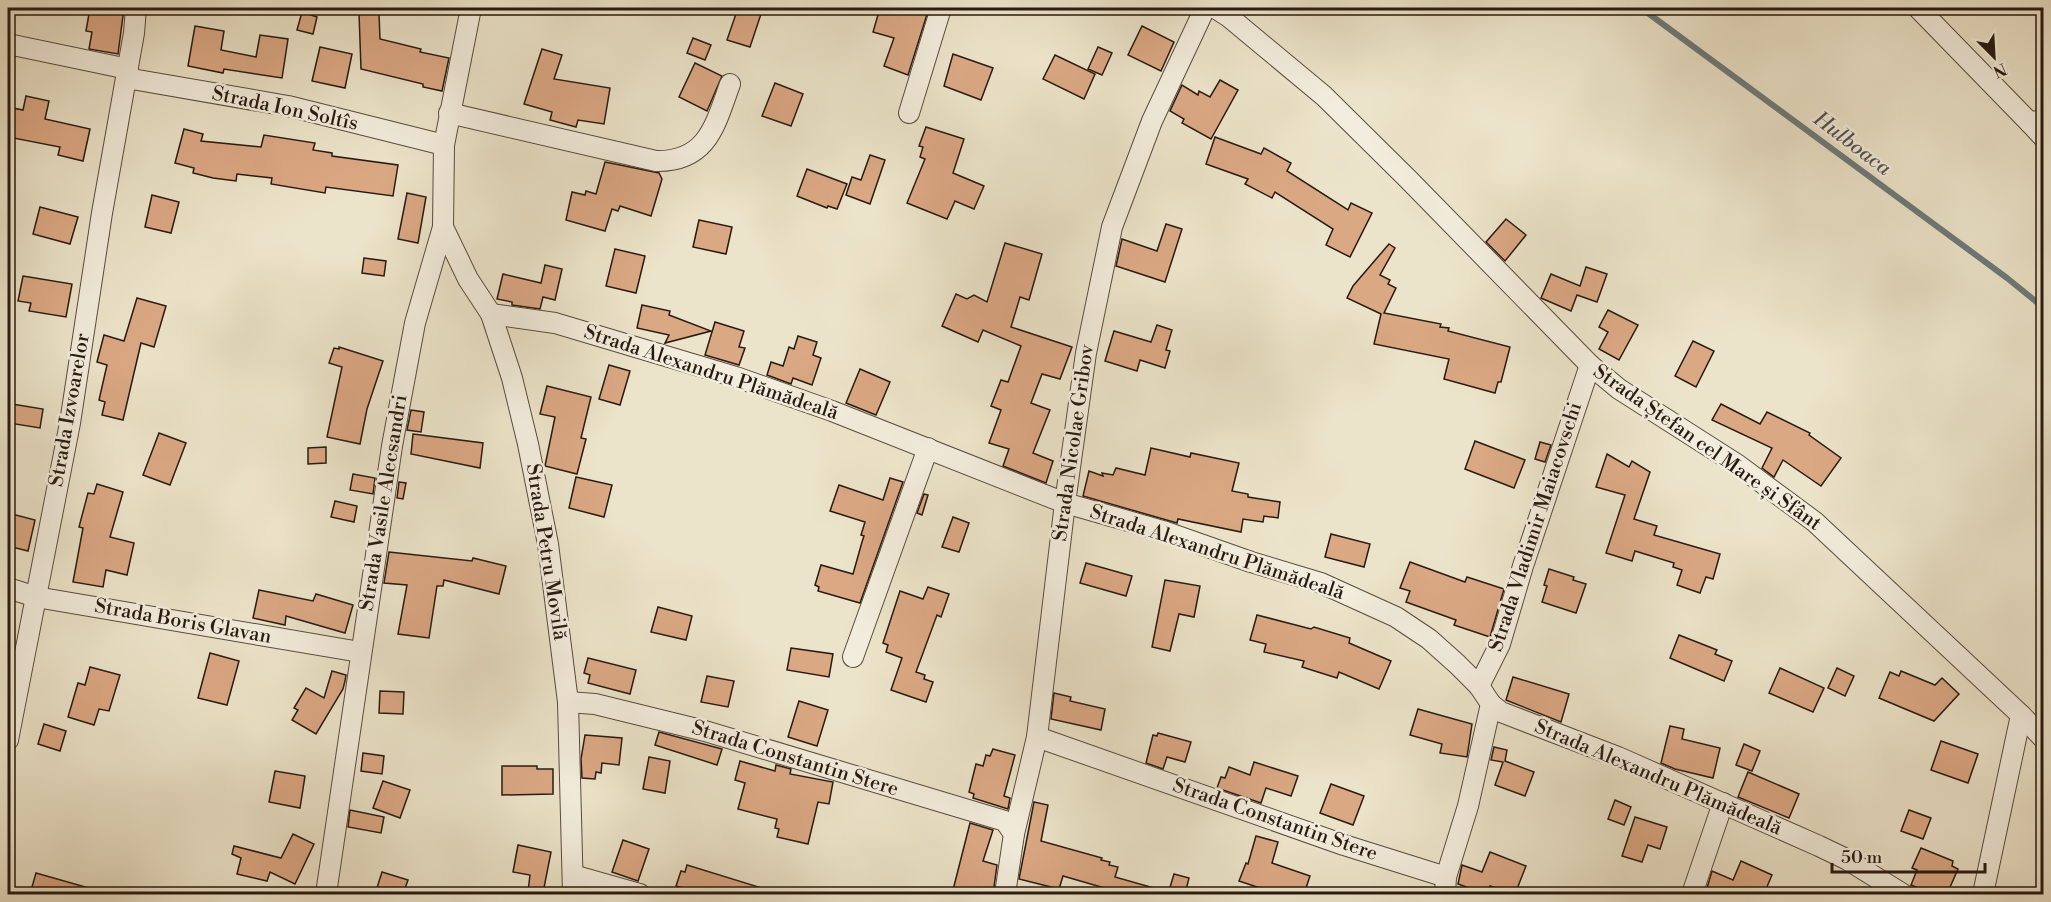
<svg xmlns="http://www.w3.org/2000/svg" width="2051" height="902" viewBox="0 0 2051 902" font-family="'Libre Bodoni',serif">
	<rect width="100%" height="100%" fill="#ece4ca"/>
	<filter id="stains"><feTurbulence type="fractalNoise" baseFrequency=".00333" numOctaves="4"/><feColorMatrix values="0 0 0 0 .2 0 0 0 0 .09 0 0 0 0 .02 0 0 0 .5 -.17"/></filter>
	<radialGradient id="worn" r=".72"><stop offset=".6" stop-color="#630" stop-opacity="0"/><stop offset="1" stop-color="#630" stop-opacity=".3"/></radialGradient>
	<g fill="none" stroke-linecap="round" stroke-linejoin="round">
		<!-- stream -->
		<polyline stroke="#6e7b7b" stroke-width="6" points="1641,8 2007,278 2044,308"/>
	</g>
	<!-- building -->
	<g fill="#dba884" stroke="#281a11" stroke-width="1.5">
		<polygon points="90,8 124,8 118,54 89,49 92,32 86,31"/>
		<polygon points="738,8 763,8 750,47 727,40"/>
		<polygon points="880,8 929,8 908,75 884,66 894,38 873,32"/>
		<polygon points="302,12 317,17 313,34 297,30"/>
		<polygon points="359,13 379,13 380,39 421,49 420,52 449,58 442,91 423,87 423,84 361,69"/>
		<polygon points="195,26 224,31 221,50 256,57 260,35 288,39 282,78 224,69 223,73 188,66"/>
		<polygon points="1142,26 1174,42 1161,71 1128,55"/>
		<polygon points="693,38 711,45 705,60 687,53"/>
		<polygon points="320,47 352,54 345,88 312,81"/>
		<polygon points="1098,47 1112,53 1102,75 1088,69"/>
		<polygon points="542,49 562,55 554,79 610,88 604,124 578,120 576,127 550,120 552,112 524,104"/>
		<polygon points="953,54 993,68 981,100 944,86"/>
		<polygon points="1055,55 1095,74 1084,99 1043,79"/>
		<polygon points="695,63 722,76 707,111 679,97"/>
		<polygon points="1220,80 1238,90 1211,139 1182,123 1184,119 1170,111 1182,85 1198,95 1199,91 1210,97"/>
		<polygon points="775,83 803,94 791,126 762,116"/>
		<polygon points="26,96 49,101 45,119 90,129 83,161 58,155 60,147 8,137 8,107 23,110"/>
		<polygon points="926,127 964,139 953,173 984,186 974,209 955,201 947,219 907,203 925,159 920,157 923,147 919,146"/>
		<polygon points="184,129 203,134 201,141 261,147 264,135 315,143 313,150 332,153 332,156 398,165 393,196 326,187 325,193 271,184 272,178 237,174 236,181 213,178 193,173 194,168 175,163"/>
		<polygon points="1215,137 1261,154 1264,148 1291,163 1287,171 1348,210 1351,203 1372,213 1350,257 1326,245 1333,229 1275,192 1272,198 1245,184 1248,179 1206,164"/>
		<polygon points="870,155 885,160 870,204 846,195 852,177 861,180"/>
		<polygon points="605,162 659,173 662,179 651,216 620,206 618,211 612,209 605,231 566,220 572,192 585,195 586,191 596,194"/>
		<polygon points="807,169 847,184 837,209 828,206 827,208 797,196"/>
		<polygon points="407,193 426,197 418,243 398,239"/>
		<polygon points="152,195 179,202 171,233 145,227"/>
		<polygon points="40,207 78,217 70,244 33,234"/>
		<polygon points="1506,219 1526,235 1505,261 1486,242"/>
		<polygon points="699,220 732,227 726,254 693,247"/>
		<polygon points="1166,224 1182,229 1165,282 1116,266 1122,239 1157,251"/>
		<polygon points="1005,243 1042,254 1029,300 1020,297 1011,327 1072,347 1060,379 1042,374 1031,403 1050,410 1033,453 1053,461 1046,483 1003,466 1009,449 989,443 1001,410 991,406 1001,380 1008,382 1021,346 983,330 978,342 942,326 956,294 967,299 974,295 987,302"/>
		<polygon points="1389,244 1395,248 1380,275 1390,280 1388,284 1396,288 1384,313 1441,324 1440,327 1449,328 1448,331 1510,347 1501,382 1498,382 1495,393 1444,379 1449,359 1374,344 1381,314 1347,298 1353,286"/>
		<polygon points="615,249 645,256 636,293 606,286"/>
		<polygon points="364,258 386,261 384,276 362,273"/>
		<polygon points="545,265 562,269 555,300 543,297 540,309 512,305 512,302 497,299 503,274 541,283"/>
		<polygon points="1586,267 1607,274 1597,302 1577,295 1571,311 1541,298 1551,274 1580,286"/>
		<polygon points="23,276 72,284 66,317 29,311 31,303 18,301"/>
		<polygon points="137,298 166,306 154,347 141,343 123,420 102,415 105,402 99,400 107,365 97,362 104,335 124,341"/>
		<polygon points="642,305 670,311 669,315 711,331 665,343 669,335 637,328"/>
		<polygon points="1608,310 1638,325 1619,360 1599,349 1608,332 1599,327"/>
		<polygon points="715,322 744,331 739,347 745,348 739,365 705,355"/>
		<polygon points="1157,325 1172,330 1166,350 1170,351 1165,368 1140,360 1137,371 1105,361 1114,331 1151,342"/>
		<polygon points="798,336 817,342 813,355 821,358 812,385 793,378 791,384 767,375 771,362 783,366 789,347 794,349"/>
		<polygon points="1693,341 1714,351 1696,387 1675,376"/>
		<polygon points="339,347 383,361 367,409 360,444 327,437 342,367 329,363 334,348 339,349"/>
		<polygon points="609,365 630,371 620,405 599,399"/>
		<polygon points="860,369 890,382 876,415 846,403"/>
		<polygon points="547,386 591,397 581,438 586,439 577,474 545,466 555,417 540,414"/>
		<polygon points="12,404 43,409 40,428 9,423"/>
		<polygon points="1721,404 1760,424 1767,412 1810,433 1809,435 1841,458 1821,486 1783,460 1774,477 1762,468 1772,448 1712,420"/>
		<polygon points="411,410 424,412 421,432 407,430"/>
		<polygon points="159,433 186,443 170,485 143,475"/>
		<polygon points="413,434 483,443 480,468 411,454"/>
		<polygon points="1475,441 1525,460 1514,488 1465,469"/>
		<polygon points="1540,442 1551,445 1545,462 1535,459"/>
		<polygon points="326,447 326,463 308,464 308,448"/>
		<polygon points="1151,448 1190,457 1191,453 1239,463 1232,491 1248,494 1248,497 1280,502 1278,518 1264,516 1263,522 1243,519 1241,532 1178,519 1177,523 1083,496 1089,471 1103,476 1102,473 1113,475 1116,468 1145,475"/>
		<polygon points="1607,454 1629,467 1632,461 1650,472 1634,519 1657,526 1654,535 1720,554 1713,579 1706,577 1700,593 1677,585 1682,570 1673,567 1674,563 1635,551 1632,561 1606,553 1625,495 1596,487"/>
		<polygon points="353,474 375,478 373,494 350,490"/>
		<polygon points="576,477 612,485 604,517 569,508"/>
		<polygon points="890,478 903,482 860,603 818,591 819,587 815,585 821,565 853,574 862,542 864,536 861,535 865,522 830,511 839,485 883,500"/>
		<polygon points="399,482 406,483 403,499 397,498"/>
		<polygon points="97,484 123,492 110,537 134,543 127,575 106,570 103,587 73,582 83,528 79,527 88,493 94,494"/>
		<polygon points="924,494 928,495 922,515 917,513"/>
		<polygon points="335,501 357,506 354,522 331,517"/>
		<polygon points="8,513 35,520 28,551 8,546"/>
		<polygon points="953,517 969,523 959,552 942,547"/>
		<polygon points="1331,534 1370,544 1364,567 1325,557"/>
		<polygon points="389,552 472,561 473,558 506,566 499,594 444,580 443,586 437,586 429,638 398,634 407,585 384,583"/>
		<polygon points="1410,562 1465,582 1467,577 1504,589 1490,637 1454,625 1456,620 1406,602 1410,591 1400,588"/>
		<polygon points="1086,563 1132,576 1126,596 1080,583"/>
		<polygon points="1549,569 1574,577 1573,580 1586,584 1576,613 1542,602 1547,586 1544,585"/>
		<polygon points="1165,580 1200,586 1194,617 1179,614 1170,651 1152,647"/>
		<polygon points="928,587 949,594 941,617 937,615 916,672 925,675 924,679 933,682 926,702 891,690 902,658 886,652 888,645 883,643 900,591 923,599"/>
		<polygon points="259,590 313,601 316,594 353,605 345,633 286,616 285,625 253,618"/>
		<polygon points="658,607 692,616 686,640 651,632"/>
		<polygon points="1257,615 1311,629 1314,627 1350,638 1349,643 1391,661 1379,689 1339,672 1337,678 1302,667 1304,661 1264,652 1266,644 1250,640"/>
		<polygon points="1679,635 1717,650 1715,654 1732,661 1724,681 1670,658"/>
		<polygon points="791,648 833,654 829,677 787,670"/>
		<polygon points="210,653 239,661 227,705 198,698"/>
		<polygon points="588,658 636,670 630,694 588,683 590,675 584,673"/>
		<polygon points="90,667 120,675 109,711 99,709 94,725 68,717 78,683 85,685"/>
		<polygon points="1780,668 1824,688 1813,712 1769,693"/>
		<polygon points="1837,668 1854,676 1845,696 1828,688"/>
		<polygon points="332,671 346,675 345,681 343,689 316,734 292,720 298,710 294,708 306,688 324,698"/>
		<polygon points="1901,671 1935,685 1942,678 1959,694 1934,721 1879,698 1890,672 1899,676"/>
		<polygon points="707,676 734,681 728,707 701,702"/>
		<polygon points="1513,677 1569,694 1561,722 1506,700"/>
		<polygon points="380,691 404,692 403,714 379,713"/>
		<polygon points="1054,693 1071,697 1070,701 1105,709 1101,730 1051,719"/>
		<polygon points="799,701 828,710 817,746 788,737"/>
		<polygon points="1418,709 1472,724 1467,757 1440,753 1442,744 1410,735"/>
		<polygon points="44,724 66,731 60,751 38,744"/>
		<polygon points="1670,726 1684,729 1682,739 1720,748 1713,778 1675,769 1661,763"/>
		<polygon points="659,732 722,749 717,765 655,745"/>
		<polygon points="1158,733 1191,742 1185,762 1167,757 1163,769 1146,763 1153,735 1157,736"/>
		<polygon points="585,735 622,738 619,765 602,763 601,773 596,772 595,779 582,778 581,759"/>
		<polygon points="1941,741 1978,754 1968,783 1931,770"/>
		<polygon points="1744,744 1760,751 1752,771 1736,765"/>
		<polygon points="1494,747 1507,750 1505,761 1534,772 1525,796 1495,785 1503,762 1491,760"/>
		<polygon points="993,749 1015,755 1004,796 1010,798 1008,809 973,798 974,794 969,792 976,764 983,766 986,755 990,756"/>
		<polygon points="363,753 384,756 382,774 361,771"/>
		<polygon points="649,757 670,761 665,793 643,789"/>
		<polygon points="740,761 775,771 776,765 791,769 790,774 833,782 829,804 818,802 808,844 777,837 779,829 775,828 777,819 738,809 745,783 735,780"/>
		<polygon points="1254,762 1298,776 1291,796 1266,788 1261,803 1217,788 1221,777 1225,778 1229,767 1250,775"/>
		<polygon points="502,766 537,766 537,769 553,769 553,794 502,795"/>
		<polygon points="275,771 305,776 300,808 269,802"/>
		<polygon points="1748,772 1799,794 1789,818 1738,797"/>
		<polygon points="383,781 410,790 400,818 373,808"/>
		<polygon points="1331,784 1364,796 1353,825 1320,813"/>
		<polygon points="1615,800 1631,807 1624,825 1608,819"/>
		<polygon points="1034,802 1048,805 1041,841 1102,858 1101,860 1110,862 1109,865 1118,867 1115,877 1161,890 1160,894 1106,894 1108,889 1063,876 1059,889 1019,879"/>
		<polygon points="350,810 384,817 381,833 348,827"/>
		<polygon points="1909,810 1931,818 1923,839 1901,831"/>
		<polygon points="1635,817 1667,827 1660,849 1648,845 1642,862 1622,856"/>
		<polygon points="970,823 993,830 983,861 997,865 993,894 970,894 953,890"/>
		<polygon points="293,834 314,844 295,884 270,872 267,881 237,874 241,858 232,854 234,846 281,858"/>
		<polygon points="1256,836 1278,842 1272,863 1310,876 1304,894 1278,894 1239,881 1246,863 1248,864"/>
		<polygon points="623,840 649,849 638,881 612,872"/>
		<polygon points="518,845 551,852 543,893 528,891 530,875 513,872"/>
		<polygon points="1921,848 1953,861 1952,866 1958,869 1947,894 1933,894 1911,885 1917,870 1912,868"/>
		<polygon points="1490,852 1526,866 1515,894 1490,886 1486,894 1458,884 1462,865 1482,872"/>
		<polygon points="1741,861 1772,875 1764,894 1766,894 1721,894 1707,888 1712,871 1733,880"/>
		<polygon points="687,865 768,890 768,894 705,894 676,886 681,871 685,872"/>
		<polygon points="382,872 408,880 403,894 375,894"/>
		<polygon points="36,873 96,890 95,894 30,894"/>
		<polygon points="1174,874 1189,878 1185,894 1168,894"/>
	</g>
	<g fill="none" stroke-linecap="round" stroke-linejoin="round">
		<!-- minor casing -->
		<g stroke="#594c3f" stroke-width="22">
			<g id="minor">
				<polyline points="1215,8 1229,17 1324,96 1408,179 1590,365 1619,389 1738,465 1815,522 2021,715 2044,739"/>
				<polyline points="1918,8 2030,123"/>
				<polyline points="8,44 128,69"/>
				<polyline points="126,78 288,106 444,145"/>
				<path d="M 449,113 L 656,161 C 707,162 715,126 730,84"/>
				<polyline points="909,113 941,8"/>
				<polyline points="2044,119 2030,123 2044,138"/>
				<polyline points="443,227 468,279 491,314 512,378 528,444 548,544 568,702 573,894"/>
				<polyline points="491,314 555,323 736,377 832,411 1065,503 1163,531 1251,562 1321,583 1396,617 1429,639 1457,664 1479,686 1491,704 1501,712 1618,757 1819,846 1846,859 1903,894"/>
				<polyline points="8,588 36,597 360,652"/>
				<polyline points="853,657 928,448"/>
				<polyline points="1479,686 1500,644 1523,566 1590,365"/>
				<polyline points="568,702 595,704 705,731 1005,821 1014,834"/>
				<polyline points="1037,737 1344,845 1446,877"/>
				<polyline points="8,740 70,423 102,213 134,33 136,8"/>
				<polyline points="573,875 640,894"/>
				<polyline points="326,894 392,446 415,323 443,227 444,145 471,8"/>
				<polyline points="1005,894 1014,834 1037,737 1065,503 1086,353 1112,227 1152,121 1205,8"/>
				<polyline points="1445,894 1446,877 1468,806 1491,704"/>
				<polyline points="1692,894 1723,803"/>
				<polyline points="1983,894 2021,715"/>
			</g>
		</g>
		<!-- minor -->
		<use href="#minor" stroke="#f3eddd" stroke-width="20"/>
	</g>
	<g text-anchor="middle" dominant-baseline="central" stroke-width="5" stroke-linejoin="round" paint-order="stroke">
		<!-- street labels -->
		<g font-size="20" fill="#281a11" stroke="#f3eddd">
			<text transform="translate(285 109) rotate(12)">Strada Ion Soltîs</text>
			<text transform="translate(711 373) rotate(18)">Strada Alexandru Plămădeală</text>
			<text transform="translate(70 410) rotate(-80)">Strada Izvoarelor</text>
			<text transform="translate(1074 443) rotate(-82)">Strada Nicolae Gribov</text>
			<text transform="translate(1707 448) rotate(35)">Strada Ștefan cel Mare și Sfânt</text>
			<text transform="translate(384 503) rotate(-81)">Strada Vasile Alecsandri</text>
			<text transform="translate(1536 527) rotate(-72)">Strada Vladimir Maiacovschi</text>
			<text transform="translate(546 552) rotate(81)">Strada Petru Movilă</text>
			<text transform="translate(1217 553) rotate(18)">Strada Alexandru Plămădeală</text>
			<text transform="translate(183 622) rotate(10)">Strada Boris Glavan</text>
			<text transform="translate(795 759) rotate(17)">Strada Constantin Stere</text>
			<text transform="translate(1658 778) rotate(23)">Strada Alexandru Plămădeală</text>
			<text transform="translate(1275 820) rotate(19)">Strada Constantin Stere</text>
		</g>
		<!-- water labels -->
		<g font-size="21" font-style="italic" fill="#51534f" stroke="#f3eddd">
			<text transform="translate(1852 144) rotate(37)">Hulboaca</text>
		</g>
	</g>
	<!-- margin -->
	<rect width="2051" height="902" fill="none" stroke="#ece4ca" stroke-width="30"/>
	<rect x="9" y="9" width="2033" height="884" fill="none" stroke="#281a11" stroke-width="3"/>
	<rect x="15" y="15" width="2021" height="872" fill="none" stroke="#281a11" stroke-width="1.5"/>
	<!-- north arrow -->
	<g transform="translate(1994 57) rotate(156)" stroke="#f3eddd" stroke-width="4.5" paint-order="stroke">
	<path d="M0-4.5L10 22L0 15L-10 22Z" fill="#281a11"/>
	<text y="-9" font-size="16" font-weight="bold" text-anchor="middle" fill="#281a11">N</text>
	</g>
	<!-- scale -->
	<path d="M1832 863v9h153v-9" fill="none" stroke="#281a11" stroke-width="3"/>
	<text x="1841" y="863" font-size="18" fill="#281a11" stroke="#f3eddd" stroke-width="4.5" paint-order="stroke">50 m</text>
	<rect width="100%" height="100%" filter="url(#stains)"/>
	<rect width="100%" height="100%" fill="url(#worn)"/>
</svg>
